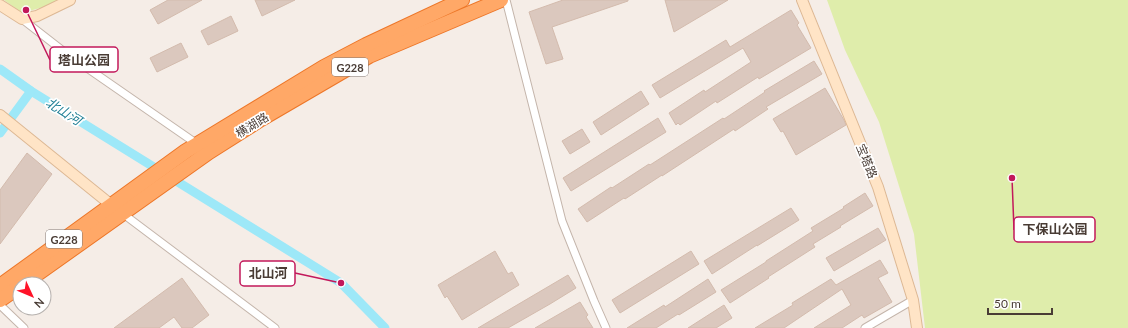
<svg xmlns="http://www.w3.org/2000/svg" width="1128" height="328" viewBox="0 0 1128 328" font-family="Lato,'Noto Sans SC',sans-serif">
	<rect width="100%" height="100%" fill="#f5ede7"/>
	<!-- green -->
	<g fill="#dfedab">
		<polygon points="4,0 58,0 47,6 22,13"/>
		<polygon points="827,0 1128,0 1128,328 925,328 914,234 879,122 845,50"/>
	</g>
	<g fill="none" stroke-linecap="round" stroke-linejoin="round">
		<!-- canal -->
		<g stroke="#9de8f8" stroke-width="9">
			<polyline points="0,69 31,91 341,283 385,328"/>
			<polyline points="0,133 31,91"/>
		</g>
	</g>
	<!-- building -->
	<g fill="#dbc8be" stroke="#d3bbad">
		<polygon points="168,0 202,0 158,24 150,10"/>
		<polygon points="255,0 295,0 262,16"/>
		<polygon points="563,0 628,0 628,1 552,27 563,59 546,64 529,12"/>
		<polygon points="665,0 728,0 674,32"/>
		<polygon points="791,10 799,23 797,25 811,48 759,79 758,77 717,103 716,101 680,125 678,123 676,125 669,113 704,90 705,92 751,62 743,48 660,98 652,85 726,40 730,47"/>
		<polygon points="231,16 238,31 208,45 201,31"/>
		<polygon points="181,43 188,57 157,72 150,58"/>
		<polygon points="814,61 822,74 766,107 768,109 735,131 734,129 662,176 662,175 625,199 624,198 587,222 578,209 611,187 612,188 649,164 650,165 723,118 724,119 765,92 764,91"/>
		<polygon points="825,88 844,120 846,125 796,155 783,131 781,132 773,119"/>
		<polygon points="641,91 649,104 601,135 593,122"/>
		<polygon points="658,118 666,132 571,191 563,178"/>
		<polygon points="582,129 590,142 570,154 562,141"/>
		<polygon points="27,153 52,174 0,244 0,190"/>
		<polygon points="865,193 873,206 840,226 841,227 813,244 815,247 768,277 769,278 730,303 721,290 766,262 766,261 813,231 811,228 844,208 843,207"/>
		<polygon points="791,208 799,220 757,246 757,245 712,274 704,261"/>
		<polygon points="878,228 886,240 834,271 826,258"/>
		<polygon points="495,251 508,274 512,272 519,285 462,320 447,296 445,298 438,285"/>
		<polygon points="691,251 699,264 620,313 612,300"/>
		<polygon points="880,260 888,273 878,278 892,302 864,318 862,315 842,328 814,328 851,305 842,289 784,328 755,328 793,305 792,303 831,279 836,285"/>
		<polygon points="568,275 576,288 550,304 508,328 478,328"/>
		<polygon points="182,278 209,315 192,328 182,328 174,317 159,328 114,328"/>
		<polygon points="708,279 716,292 679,315 678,314 656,328 627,328 664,305 665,307"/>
		<polygon points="580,302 588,315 586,317 593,328 535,328"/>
		<polygon points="724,305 732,318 716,328 688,328"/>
	</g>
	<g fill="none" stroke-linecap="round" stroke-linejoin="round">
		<!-- street casing -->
		<g stroke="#c4b5ab" stroke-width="9">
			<g id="street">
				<polyline points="506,0 562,221 594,301 606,328"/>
				<polyline points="22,19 67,54 197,144"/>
				<polyline points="122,213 275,328"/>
				<polyline points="0,305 24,328"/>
				<polyline points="865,328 913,300"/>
			</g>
		</g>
		<!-- secondary casing -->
		<g stroke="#ddb894" stroke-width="12">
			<g id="secondary">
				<polyline points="802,0 878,187 913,300 917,328"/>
				<polyline points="0,5 22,19 37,16 70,0"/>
				<polyline points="0,115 115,208"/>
			</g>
		</g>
		<!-- highway casing -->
		<g stroke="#ed7628" stroke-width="16">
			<g id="highway">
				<polyline points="23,284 209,152 261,119 369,56 501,0"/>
				<polyline points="0,286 186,151 324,67 366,45 462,0"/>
				<polyline points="0,300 20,286"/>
			</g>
		</g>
		<!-- street -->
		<use href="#street" stroke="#fff" stroke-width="7"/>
		<!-- secondary -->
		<use href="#secondary" stroke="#ffe4c6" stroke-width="10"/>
		<!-- highway -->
		<use href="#highway" stroke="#ffa867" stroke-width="14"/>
	</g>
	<g text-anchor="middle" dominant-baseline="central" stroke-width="3.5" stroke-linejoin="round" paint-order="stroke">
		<!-- shield labels -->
		<g fill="#fff" stroke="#807672" stroke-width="1">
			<rect x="332" y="58" width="36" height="18" rx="3"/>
			<rect x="46" y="230" width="36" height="18" rx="3"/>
		</g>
		<g font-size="11" font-weight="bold" fill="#493c35">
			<text x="350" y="67">G228</text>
			<text x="64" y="239">G228</text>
		</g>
		<!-- street labels -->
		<g font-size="12" fill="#493c35" stroke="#fff">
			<text transform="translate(252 125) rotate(-32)">横湖路</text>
			<text transform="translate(867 161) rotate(68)">宝塔路</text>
		</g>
		<!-- water labels -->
		<g font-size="13" font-style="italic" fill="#1e7e94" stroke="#fff">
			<text transform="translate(64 111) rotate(32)">北山河</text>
		</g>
	</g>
	<!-- callouts -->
	<path fill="none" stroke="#c2185b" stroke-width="1.5" d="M26 10L50 60M1012 178L1014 230M341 283L295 273"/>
	<g fill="#c2185b" stroke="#fff" stroke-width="1.5">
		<circle cx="26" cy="10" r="4"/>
		<circle cx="1012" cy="178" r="4"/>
		<circle cx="341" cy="283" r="4"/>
	</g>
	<g fill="#fff" stroke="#c2185b" stroke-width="1.5">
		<rect x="50" y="47" width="68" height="25" rx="4"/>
		<rect x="1014" y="217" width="81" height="25" rx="4"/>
		<rect x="240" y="261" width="55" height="25" rx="4"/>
	</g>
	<g font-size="13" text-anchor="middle" font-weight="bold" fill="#493c35">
		<text x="84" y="65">塔山公园</text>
		<text x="1055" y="234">下保山公园</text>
		<text x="268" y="278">北山河</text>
	</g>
	<!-- north arrow -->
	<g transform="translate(32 296) rotate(134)"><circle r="19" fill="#ffffff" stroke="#b6b1ae"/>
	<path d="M0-3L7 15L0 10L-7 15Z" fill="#ff1328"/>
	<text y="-6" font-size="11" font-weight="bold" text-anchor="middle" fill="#493c35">N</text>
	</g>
	<!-- scale -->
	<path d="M988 308v6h64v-6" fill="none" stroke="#493c35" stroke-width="2"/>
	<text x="994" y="308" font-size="12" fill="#493c35" stroke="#ffffff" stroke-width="3" paint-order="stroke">50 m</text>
</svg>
